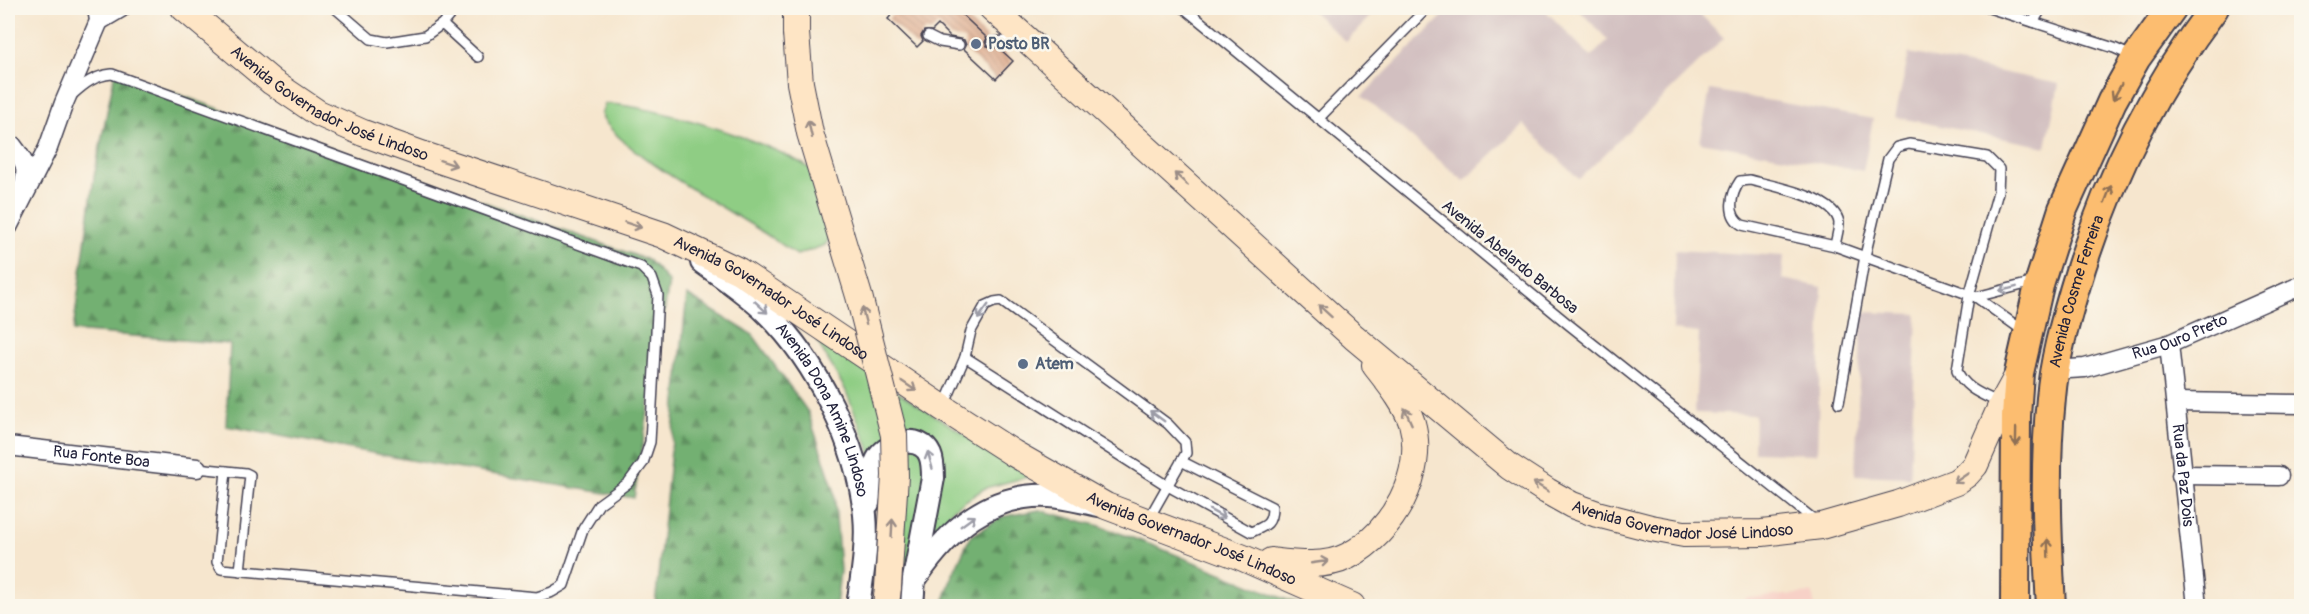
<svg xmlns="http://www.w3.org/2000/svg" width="2309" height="614" viewBox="0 0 2309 614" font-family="Pangolin,sans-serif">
	<defs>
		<pattern id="forest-firs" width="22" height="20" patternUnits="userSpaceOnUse" patternTransform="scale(1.5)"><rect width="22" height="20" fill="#73b072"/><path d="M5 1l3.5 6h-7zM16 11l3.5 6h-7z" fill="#5e8f5f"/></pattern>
		<pattern id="building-back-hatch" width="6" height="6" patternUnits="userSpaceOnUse" patternTransform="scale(1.5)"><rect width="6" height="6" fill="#dfaf92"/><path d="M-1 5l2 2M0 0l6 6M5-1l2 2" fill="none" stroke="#bf967f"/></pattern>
	</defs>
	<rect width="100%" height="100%" fill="#fbf7ec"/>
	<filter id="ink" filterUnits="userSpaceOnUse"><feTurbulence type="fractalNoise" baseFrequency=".0167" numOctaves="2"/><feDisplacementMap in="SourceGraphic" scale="12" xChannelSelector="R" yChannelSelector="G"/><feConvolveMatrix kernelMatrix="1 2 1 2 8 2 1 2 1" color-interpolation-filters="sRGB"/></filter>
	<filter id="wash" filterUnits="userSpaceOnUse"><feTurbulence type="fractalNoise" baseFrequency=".008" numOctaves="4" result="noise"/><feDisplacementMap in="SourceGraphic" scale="24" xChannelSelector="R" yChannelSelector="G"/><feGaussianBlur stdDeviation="1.35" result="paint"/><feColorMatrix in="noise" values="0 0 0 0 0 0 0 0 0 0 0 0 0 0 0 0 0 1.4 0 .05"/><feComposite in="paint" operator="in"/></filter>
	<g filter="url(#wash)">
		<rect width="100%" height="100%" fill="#f6e6ce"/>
		<!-- built -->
		<polygon fill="#f7d1c7" points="1813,593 1814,606 1746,606 1745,598"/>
		<!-- industrial -->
		<g fill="#d2bfc0">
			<polygon points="1309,8 1379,8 1346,42"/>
			<polygon points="1451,8 1543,8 1591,57 1608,40 1577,8 1694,8 1724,38 1579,179 1523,124 1464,181 1362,96"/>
			<polygon points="1909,53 2059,84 2046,147 1895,117"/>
			<polygon points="1710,90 1873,119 1863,171 1700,142"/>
			<polygon points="1675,250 1784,256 1782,279 1822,287 1817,454 1754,452 1755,415 1695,413 1699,333 1673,330"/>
			<polygon points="1862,312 1917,314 1910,477 1855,475"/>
		</g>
		<!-- grass -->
		<g fill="#8fcd84" stroke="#587860" stroke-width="1.5">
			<path d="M 605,104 C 646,103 795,147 821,178 C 830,189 836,206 843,219 L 825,245 L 797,255 C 783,246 769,236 755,227 C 721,206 614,148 601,114 Z"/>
			<polygon points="817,341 1031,476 985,488 953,509 923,549 912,606 879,606 883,503 868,445 845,389"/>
		</g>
		<!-- forest -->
		<g fill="url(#forest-firs)" stroke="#4a6956" stroke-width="1.5">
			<polygon points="115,72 648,260 669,282 634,498 426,463 226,426 230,344 73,331 94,177"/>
			<polygon points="687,295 753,335 808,412 834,490 840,571 836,606 655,606"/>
			<polygon points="1039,510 1100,526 1157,547 1302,606 942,606 953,574 970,537 1001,517"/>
		</g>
		<g id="blocks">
			<!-- building -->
			<polygon fill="url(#building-back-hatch)" points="905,8 955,8 987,38 985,42 987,46 999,48 1013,61 996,79 964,49 966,45 964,40 950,37 938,25 932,31 924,31 921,36 923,41 917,47 888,19 893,13 902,13"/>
		</g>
	</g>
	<g filter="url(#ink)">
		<use href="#blocks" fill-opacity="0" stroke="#423f51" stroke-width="1.5"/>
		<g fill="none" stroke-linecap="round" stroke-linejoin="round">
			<!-- service casing -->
			<g stroke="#423f51" stroke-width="12">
				<g id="service">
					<polyline points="335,8 371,39 387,42 425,36 442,24 456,8"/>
					<polyline points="897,8 898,8"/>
					<polyline points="1184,8 1568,324 1817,522"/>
					<polyline points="1989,8 2114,48 2134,57"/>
					<polyline points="2033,22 2042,8"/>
					<polyline points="442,24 478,57"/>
					<polyline points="928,36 940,42 959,45"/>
					<polyline points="992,42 1021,40"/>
					<path d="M 72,95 C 85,83 94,76 112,74 L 641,267 L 652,278 L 658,295 L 650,442 L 643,463 L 628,483 L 599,504 L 583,529 L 564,585 L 552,592 L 537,597 L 221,569 L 217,562 L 226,471"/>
					<polyline points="1318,119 1427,8"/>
					<path d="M 1835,246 C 1836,239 1839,229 1839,223 C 1836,197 1772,186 1750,180 L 1740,181 C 1731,194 1726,215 1742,225 L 1835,246 L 1976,297 L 2025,332"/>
					<polyline points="1976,297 2034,282"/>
					<path d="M 965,357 L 1166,485 L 1251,532 C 1265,526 1272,525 1272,507 L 1181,461"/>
					<path d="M 1839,403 L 1865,256 L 1888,159 L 1897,147 L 1909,144 L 1987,157 L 1999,169 L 1998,192 L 1969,296 L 1957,370 C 1964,389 1984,395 2002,404"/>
					<polyline points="944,406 965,357 971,331 985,306 994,302 1001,301 1168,424 1185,442 1186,453 1148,520"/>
					<polyline points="197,468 246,473 250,475 240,571"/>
				</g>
			</g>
			<!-- minor casing -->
			<g stroke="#423f51" stroke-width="21">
				<g id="minor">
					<polyline points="99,21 121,8"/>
					<path d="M 12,145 C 26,163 28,167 23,189"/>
					<polyline points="8,227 48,148 64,103 99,21 97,8"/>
					<path id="s1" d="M 2169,344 L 2197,606"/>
					<path id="s2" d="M 2056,364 L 2069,369 L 2085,368 L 2169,344 L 2302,285"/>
					<polyline points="2176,402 2302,404"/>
					<path id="s3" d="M 8,446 L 197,468"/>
					<polyline points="2181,475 2279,476"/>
				</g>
			</g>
			<!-- tertiary casing -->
			<g stroke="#423f51" stroke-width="26">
				<g id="tertiary">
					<path id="s4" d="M 702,262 C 724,278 747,293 767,313 C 817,362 858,445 865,515 C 868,545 862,577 858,606"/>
					<path d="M 868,503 C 871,490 871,469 879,457 C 890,442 920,433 930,455 C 933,462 933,470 933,478 L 914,579 L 912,606"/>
					<path d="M 917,576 C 949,530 989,493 1049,496 C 1066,497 1083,502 1099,505"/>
				</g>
			</g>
			<!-- secondary casing -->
			<g stroke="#423f51" stroke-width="28">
				<g id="secondary">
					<path id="s5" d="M 184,8 L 272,82 L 318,113 L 363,133 L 424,155 L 663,235 L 739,271 L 943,408 L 1013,453 L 1106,506 L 1241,557 L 1352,606"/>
					<polyline points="796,8 796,33"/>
					<path id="s6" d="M 992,8 L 1354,337 L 1510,467 L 1547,491 L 1572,505 L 1597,514 L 1651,528 L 1684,534 L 1762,533 L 1821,526 L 1898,504 L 1956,482 L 1967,474 L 1975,465 L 2002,404 L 2019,373"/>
					<path d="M 1271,561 C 1296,564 1325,568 1348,556 C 1393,533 1426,472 1412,423 C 1405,402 1388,382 1375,365"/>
					<polyline points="886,606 888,587"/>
				</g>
			</g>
			<!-- primary casing -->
			<g stroke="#423f51" stroke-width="32">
				<g id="primary">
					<polyline points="2015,606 2016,416 2019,373 2040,281 2063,209 2112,101 2136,58 2172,8"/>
					<path id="s7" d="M 2051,606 C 2047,537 2044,467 2051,398 C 2054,361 2064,326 2074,291 C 2104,188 2150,93 2214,8"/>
				</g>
			</g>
			<!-- service -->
			<use href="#service" stroke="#fff" stroke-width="9"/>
			<!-- minor -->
			<use href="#minor" stroke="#fff" stroke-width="18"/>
			<!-- tertiary -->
			<use href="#tertiary" stroke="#fff" stroke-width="22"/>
			<!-- secondary -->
			<use href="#secondary" stroke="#fee5c5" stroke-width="26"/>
			<!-- primary -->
			<use href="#primary" stroke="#fcbd6f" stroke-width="28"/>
			<!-- secondary-bridge casing -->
			<g stroke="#423f51" stroke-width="28" stroke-linecap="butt">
				<polyline id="secondary-bridge" points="796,33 800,83 810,133 859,296 894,435 895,476 888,587"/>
			</g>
			<!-- secondary-bridge -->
			<use href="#secondary-bridge" stroke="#fee5c5" stroke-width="26"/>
		</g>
		<!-- one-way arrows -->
		<defs><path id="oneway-shaft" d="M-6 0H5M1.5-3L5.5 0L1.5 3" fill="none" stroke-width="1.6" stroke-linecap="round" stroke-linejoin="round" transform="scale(1.5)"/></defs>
		<g stroke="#8f7055">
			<use href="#oneway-shaft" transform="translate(2117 92) rotate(119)"/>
			<use href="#oneway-shaft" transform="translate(2108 194) rotate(-69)"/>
			<use href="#oneway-shaft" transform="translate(2016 437) rotate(91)"/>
			<use href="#oneway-shaft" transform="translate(2048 548) rotate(-92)"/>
		</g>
		<g stroke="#9b8d87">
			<use href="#oneway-shaft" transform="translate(810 129) rotate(-103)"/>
			<use href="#oneway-shaft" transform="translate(448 163) rotate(18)"/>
			<use href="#oneway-shaft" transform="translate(1181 179) rotate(-138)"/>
			<use href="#oneway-shaft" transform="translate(633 225) rotate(18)"/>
			<use href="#oneway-shaft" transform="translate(1325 311) rotate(-138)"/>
			<use href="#oneway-shaft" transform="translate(864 316) rotate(-104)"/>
			<use href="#oneway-shaft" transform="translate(909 386) rotate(34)"/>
			<use href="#oneway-shaft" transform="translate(1408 416) rotate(-114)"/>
			<use href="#oneway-shaft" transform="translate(1961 478) rotate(146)"/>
			<use href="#oneway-shaft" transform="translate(1541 487) rotate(-148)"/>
			<use href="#oneway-shaft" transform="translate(892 528) rotate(-87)"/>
			<use href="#oneway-shaft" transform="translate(1320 562) rotate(-8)"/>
		</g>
		<g stroke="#9c9ca7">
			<use href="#oneway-shaft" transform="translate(2008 289) rotate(166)"/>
			<use href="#oneway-shaft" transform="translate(761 307) rotate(42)"/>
			<use href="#oneway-shaft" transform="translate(983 312) rotate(126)"/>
			<use href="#oneway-shaft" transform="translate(1157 416) rotate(-144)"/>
			<use href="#oneway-shaft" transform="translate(930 460) rotate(-106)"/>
			<use href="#oneway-shaft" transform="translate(1217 514) rotate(29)"/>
			<use href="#oneway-shaft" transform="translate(968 521) rotate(-36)"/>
		</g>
	</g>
	<!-- markers -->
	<g fill="#5c6f8a" stroke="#fbf7ec" stroke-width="2">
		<circle cx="976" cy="44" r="6"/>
		<circle cx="1023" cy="364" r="6"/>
	</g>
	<g text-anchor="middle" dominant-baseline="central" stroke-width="5" stroke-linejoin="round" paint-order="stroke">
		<!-- service labels -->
		<g font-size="16" font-weight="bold" fill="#4e5e75" stroke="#fbf7ec" text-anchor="start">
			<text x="988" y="44">Posto BR</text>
			<text x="1035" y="364">Atem</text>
		</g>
		<!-- street labels -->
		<g font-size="16" fill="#22223b" stroke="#fbf7ec">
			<text stroke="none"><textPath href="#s5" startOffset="176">Avenida Governador José Lindoso</textPath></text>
			<text transform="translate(1510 257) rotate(39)">Avenida Abelardo Barbosa</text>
			<text stroke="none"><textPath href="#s7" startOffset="318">Avenida Cosme Ferreira</textPath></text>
			<text stroke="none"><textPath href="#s5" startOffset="662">Avenida Governador José Lindoso</textPath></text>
			<text stroke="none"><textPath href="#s2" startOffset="130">Rua Ouro Preto</textPath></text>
			<text stroke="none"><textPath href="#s4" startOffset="196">Avenida Dona Amine Lindoso</textPath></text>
			<text stroke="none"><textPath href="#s3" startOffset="94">Rua Fonte Boa</textPath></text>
			<text stroke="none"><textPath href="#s1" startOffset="132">Rua da Paz Dois</textPath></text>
			<text stroke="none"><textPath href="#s6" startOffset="878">Avenida Governador José Lindoso</textPath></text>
			<text stroke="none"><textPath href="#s5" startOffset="1148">Avenida Governador José Lindoso</textPath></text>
		</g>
	</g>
	<!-- margin -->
	<rect width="2309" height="614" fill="none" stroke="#fbf7ec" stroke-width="30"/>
</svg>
